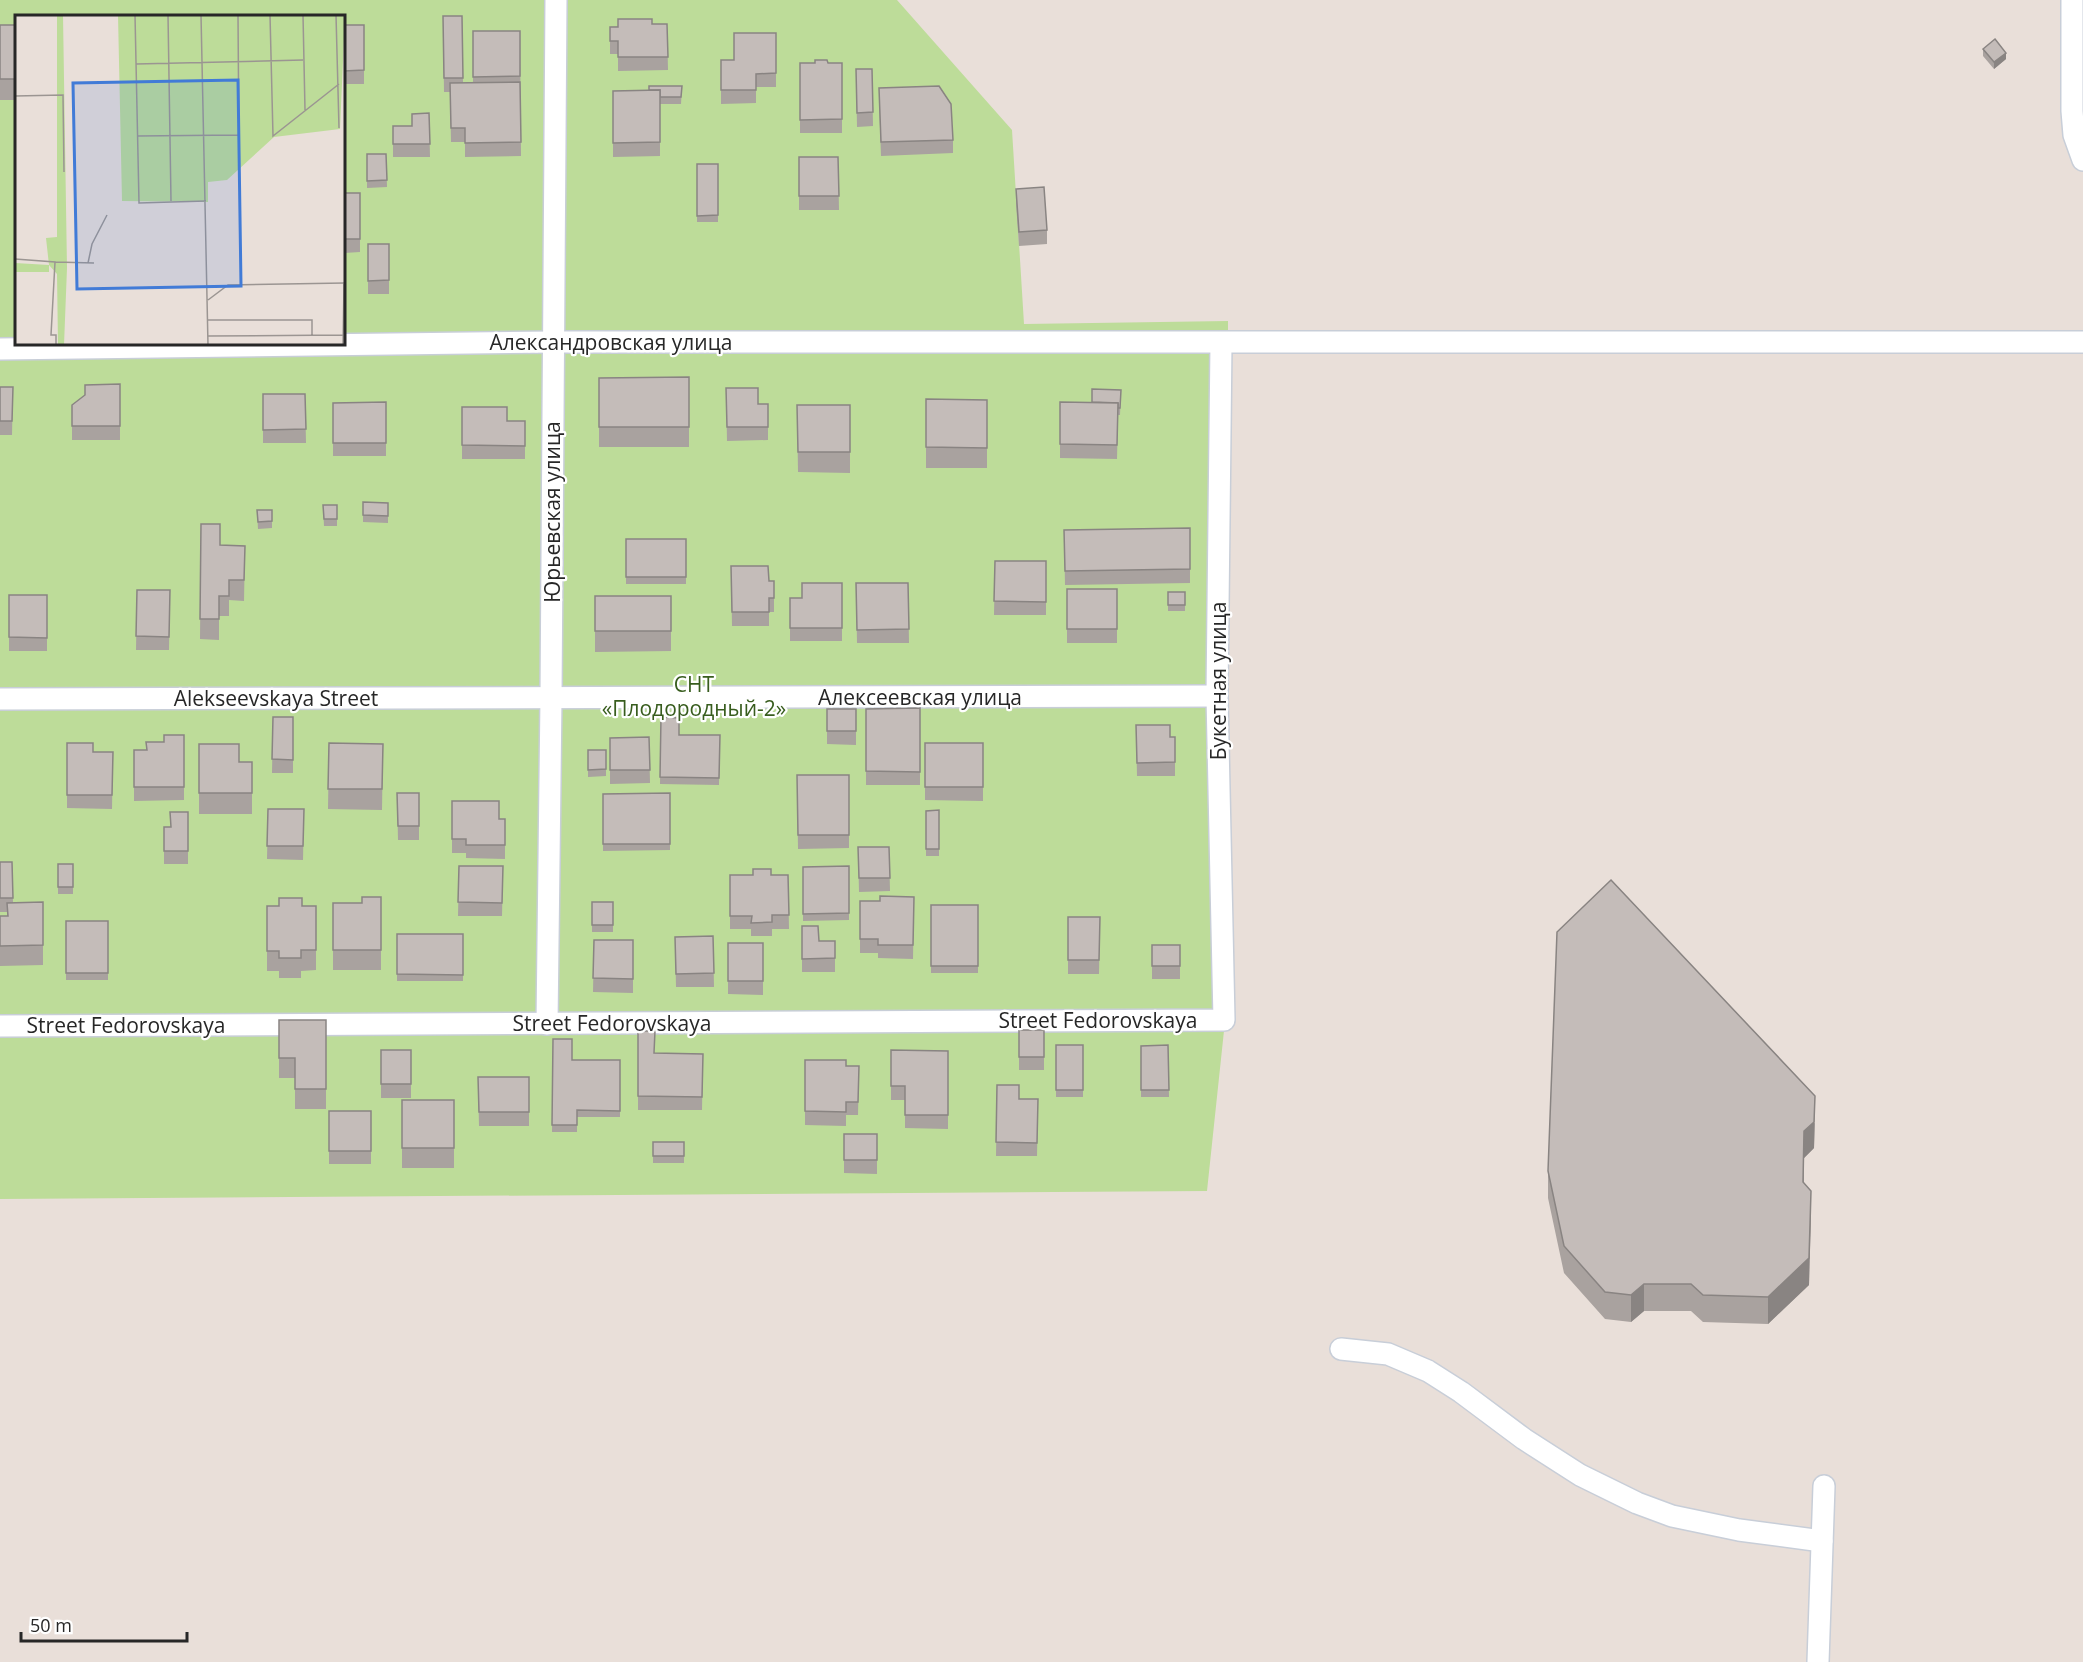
<svg xmlns="http://www.w3.org/2000/svg" width="2083" height="1662" viewBox="0 0 2083 1662" font-family="'Open Sans',sans-serif">
	<rect width="100%" height="100%" fill="#e9dfd9"/>
	<!-- garden -->
	<path fill="#bddc99" fill-rule="evenodd" d="M 0,0 L 897,0 L 1012,130 L 1024,324 L 1228,321 L 1228,993 L 1207,1191 L 0,1199 ZM 16,16 L 344,16 L 344,344 L 16,344 Z"/>
	<g fill="none" stroke-linecap="round" stroke-linejoin="round">
		<!-- minor casing -->
		<g stroke="#c8ced8" stroke-width="24">
			<g id="minor">
				<polyline points="2072,0 2072,111 2074,135 2083,160"/>
				<polyline points="0,349 552,342 2083,342"/>
				<polyline points="0,699 1217,696"/>
				<polyline points="547,1024 551,698 556,0"/>
				<polyline points="0,1026 1224,1020 1217,696 1221,343"/>
				<polyline points="1341,1349 1388,1354 1428,1371 1461,1392 1524,1439 1580,1475 1637,1503 1672,1516 1739,1530 1822,1541"/>
				<polyline points="1818,1662 1824,1486"/>
			</g>
		</g>
		<!-- minor -->
		<use href="#minor" stroke="#fff" stroke-width="21"/>
	</g>
	<!-- wall -->
	<g fill="#a9a29f">
		<polygon points="443,16 462,16 463,83 473,82 473,31 520,31 521,156 465,157 465,142 451,142 450,92 444,92"/>
		<polygon points="652,24 667,24 668,70 618,71 618,54 610,54 610,27"/>
		<rect x="0" y="25" width="16" height="75"/>
		<rect x="344" y="25" width="20" height="59"/>
		<polygon points="776,33 776,87 756,87 756,103 721,104 721,60 734,60"/>
		<polygon points="1983,49 2006,59 1994,69 1983,56"/>
		<rect x="800" y="63" width="42" height="70"/>
		<polygon points="856,69 872,69 873,126 857,127"/>
		<polygon points="682,86 681,104 660,104 660,156 613,157 613,91 649,90"/>
		<polygon points="879,101 953,140 953,153 881,156"/>
		<polygon points="429,113 430,157 393,157 393,126 412,126"/>
		<polygon points="367,154 386,154 387,187 367,188"/>
		<polygon points="799,157 838,157 839,210 799,210"/>
		<rect x="697" y="164" width="21" height="58"/>
		<polygon points="1016,189 1047,230 1047,244 1019,246 1016,203"/>
		<polygon points="344,193 360,193 360,252 344,253"/>
		<rect x="368" y="244" width="21" height="50"/>
		<polygon points="689,377 689,447 599,447 599,378"/>
		<polygon points="120,384 120,440 72,440 72,405"/>
		<polygon points="0,387 13,387 12,435 0,435"/>
		<polygon points="726,388 758,404 768,404 768,440 727,441"/>
		<polygon points="1121,390 1120,415 1118,415 1117,459 1060,458 1060,402 1092,402"/>
		<polygon points="263,394 305,394 306,443 263,443"/>
		<polygon points="926,399 987,400 987,468 926,468"/>
		<polygon points="386,402 386,456 333,456 333,403"/>
		<polygon points="797,405 850,405 850,473 798,472"/>
		<polygon points="462,407 507,421 525,421 525,459 462,459"/>
		<polygon points="363,502 388,503 388,523 363,522"/>
		<polygon points="323,505 337,505 337,526 324,526"/>
		<polygon points="257,510 272,521 272,528 258,529"/>
		<polygon points="201,524 220,545 245,546 244,601 229,600 229,616 219,616 219,640 200,639"/>
		<polygon points="1190,528 1190,583 1065,585 1064,530"/>
		<rect x="626" y="539" width="60" height="45"/>
		<polygon points="995,561 1046,561 1046,615 994,615"/>
		<polygon points="731,566 769,581 774,581 774,612 769,612 769,626 732,626"/>
		<polygon points="842,583 842,641 790,641 790,598 802,598"/>
		<polygon points="856,583 908,583 909,643 857,643"/>
		<rect x="1067" y="589" width="50" height="54"/>
		<polygon points="137,590 170,590 169,650 136,650"/>
		<rect x="1168" y="592" width="17" height="19"/>
		<rect x="9" y="595" width="38" height="56"/>
		<polygon points="595,596 671,596 671,651 595,652"/>
		<polygon points="920,708 920,785 866,785 866,709"/>
		<polygon points="827,709 856,709 856,745 827,744"/>
		<polygon points="273,717 293,717 293,773 272,773"/>
		<polygon points="661,717 679,735 720,735 719,785 660,784"/>
		<polygon points="1136,725 1170,737 1175,737 1175,776 1137,776"/>
		<polygon points="184,735 184,800 134,801 134,750 146,750"/>
		<polygon points="649,737 650,783 610,784 610,738"/>
		<polygon points="67,743 93,752 113,752 112,809 67,808"/>
		<polygon points="329,743 383,744 382,810 328,809"/>
		<polygon points="925,743 983,743 983,801 925,800"/>
		<polygon points="199,744 239,762 252,762 252,814 199,814"/>
		<polygon points="588,750 606,750 606,776 588,777"/>
		<polygon points="797,775 849,775 849,848 798,849"/>
		<polygon points="397,793 419,793 419,840 398,840"/>
		<polygon points="670,793 670,850 603,851 603,794"/>
		<polygon points="452,801 499,819 505,819 505,859 466,858 466,853 452,853"/>
		<polygon points="268,809 304,809 303,860 267,859"/>
		<polygon points="939,810 939,856 926,856 926,811"/>
		<polygon points="188,812 188,864 164,864 164,827 171,827"/>
		<polygon points="858,847 889,847 890,891 859,892"/>
		<polygon points="0,862 12,862 13,903 43,902 43,965 0,966 0,916 7,916 7,912 0,912"/>
		<rect x="58" y="864" width="15" height="30"/>
		<polygon points="459,866 503,866 502,916 458,916"/>
		<polygon points="849,866 849,920 803,921 803,867"/>
		<polygon points="730,875 788,875 789,929 772,929 772,936 751,936 751,929 730,929"/>
		<polygon points="381,897 381,970 333,970 333,903 362,903"/>
		<polygon points="914,897 913,959 878,958 878,953 860,953 860,901 880,901"/>
		<rect x="592" y="902" width="21" height="30"/>
		<rect x="931" y="905" width="47" height="68"/>
		<polygon points="267,906 316,906 316,970 301,971 301,978 279,978 279,971 267,971"/>
		<polygon points="1068,917 1100,917 1099,974 1068,974"/>
		<rect x="66" y="921" width="42" height="59"/>
		<polygon points="802,926 819,941 835,941 835,972 802,972"/>
		<rect x="397" y="934" width="66" height="47"/>
		<polygon points="713,936 714,987 676,987 675,937"/>
		<polygon points="594,940 633,940 633,993 593,992"/>
		<polygon points="728,943 763,943 763,995 728,994"/>
		<rect x="1152" y="945" width="28" height="34"/>
		<polygon points="279,1020 326,1020 326,1109 295,1109 295,1078 279,1078"/>
		<rect x="1019" y="1030" width="25" height="40"/>
		<polygon points="638,1031 654,1053 703,1054 702,1110 638,1110"/>
		<polygon points="553,1039 572,1060 620,1060 620,1117 577,1117 577,1132 552,1132"/>
		<rect x="1056" y="1045" width="27" height="52"/>
		<polygon points="1168,1045 1169,1097 1141,1097 1141,1046"/>
		<rect x="381" y="1050" width="30" height="48"/>
		<polygon points="891,1050 948,1051 948,1129 905,1128 905,1100 891,1100"/>
		<polygon points="805,1060 846,1066 859,1066 858,1115 846,1115 846,1126 805,1125"/>
		<polygon points="478,1077 529,1077 529,1126 479,1126"/>
		<polygon points="997,1085 1019,1099 1038,1099 1037,1156 996,1156"/>
		<rect x="402" y="1100" width="52" height="68"/>
		<rect x="329" y="1111" width="42" height="53"/>
		<polygon points="1815,1123 1814,1148 1804,1158 1804,1183 1811,1218 1809,1285 1768,1324 1703,1322 1691,1311 1644,1311 1631,1322 1605,1319 1564,1273 1548,1198 1548,1171"/>
		<polygon points="844,1134 877,1134 877,1174 844,1173"/>
		<rect x="653" y="1142" width="31" height="21"/>
	</g>
	<!-- shaded-wall -->
	<g fill="#898482">
		<polygon points="2006,53 2006,59 1994,69 1994,62"/>
		<polygon points="1815,1096 1814,1148 1804,1158 1803,1209 1804,1131"/>
		<polygon points="1811,1191 1809,1285 1768,1324 1768,1297"/>
		<polygon points="1644,1284 1644,1311 1631,1322 1631,1295"/>
	</g>
	<!-- building -->
	<g fill="#c4bcb9" stroke="#898482" stroke-width="1.5">
		<polygon points="443,16 462,16 463,78 444,78"/>
		<polygon points="618,19 652,19 652,24 667,24 668,57 618,57 618,41 610,41 610,27 618,27"/>
		<rect x="0" y="25" width="16" height="54"/>
		<polygon points="344,25 364,25 364,70 344,71"/>
		<polygon points="473,31 520,31 520,76 473,77"/>
		<polygon points="734,33 776,33 776,73 756,74 756,90 721,90 721,60 734,60"/>
		<polygon points="1995,39 2006,53 1994,62 1983,49"/>
		<polygon points="815,60 827,60 828,63 842,63 842,119 800,120 800,63 815,63"/>
		<polygon points="856,69 872,69 873,112 857,113"/>
		<polygon points="520,82 521,142 465,143 465,128 451,128 450,83"/>
		<polygon points="649,86 682,86 681,97 660,97 660,90 649,90"/>
		<polygon points="939,86 951,104 953,140 881,142 879,88"/>
		<polygon points="660,90 660,142 613,143 613,91"/>
		<polygon points="429,113 430,144 393,144 393,126 412,126 412,114"/>
		<polygon points="367,154 386,154 387,180 367,181"/>
		<polygon points="799,157 838,157 839,196 799,196"/>
		<polygon points="697,164 718,164 718,215 697,216"/>
		<polygon points="1044,187 1047,230 1019,232 1016,189"/>
		<rect x="344" y="193" width="16" height="46"/>
		<polygon points="368,244 389,244 389,280 368,281"/>
		<polygon points="689,377 689,427 599,427 599,378"/>
		<polygon points="120,384 120,426 72,426 72,405 85,395 85,385"/>
		<polygon points="0,387 13,387 12,421 0,421"/>
		<polygon points="726,388 758,388 758,404 768,404 768,427 727,427"/>
		<polygon points="1092,389 1121,390 1120,408 1118,408 1118,403 1092,402"/>
		<polygon points="263,394 305,394 306,429 263,430"/>
		<polygon points="926,399 987,400 987,448 926,447"/>
		<polygon points="386,402 386,443 333,443 333,403"/>
		<polygon points="1060,402 1118,403 1117,445 1060,444"/>
		<polygon points="797,405 850,405 850,452 798,452"/>
		<polygon points="462,407 507,407 507,421 525,421 525,446 462,445"/>
		<polygon points="363,502 388,503 388,516 363,515"/>
		<polygon points="323,505 337,505 337,519 324,519"/>
		<polygon points="257,510 272,510 272,521 258,522"/>
		<polygon points="201,524 220,524 220,545 245,546 244,580 229,580 229,596 219,596 219,619 200,619"/>
		<polygon points="1190,528 1190,569 1065,571 1064,530"/>
		<rect x="626" y="539" width="60" height="38"/>
		<polygon points="995,561 1046,561 1046,602 994,601"/>
		<polygon points="731,566 768,566 769,581 774,581 774,598 769,598 769,612 732,612"/>
		<polygon points="802,583 842,583 842,628 790,628 790,598 802,598"/>
		<polygon points="856,583 908,583 909,629 857,630"/>
		<rect x="1067" y="589" width="50" height="40"/>
		<polygon points="137,590 170,590 169,637 136,636"/>
		<rect x="1168" y="592" width="17" height="13"/>
		<polygon points="9,595 47,595 47,638 9,637"/>
		<rect x="595" y="596" width="76" height="35"/>
		<polygon points="920,708 920,772 866,771 866,709"/>
		<rect x="827" y="709" width="29" height="22"/>
		<polygon points="273,717 293,717 293,760 272,759"/>
		<polygon points="661,717 679,718 679,735 720,735 719,778 660,777"/>
		<polygon points="1136,725 1170,725 1170,737 1175,737 1175,762 1137,763"/>
		<polygon points="164,735 184,735 184,787 134,787 134,750 147,750 146,742 164,742"/>
		<polygon points="649,737 650,770 610,770 610,738"/>
		<polygon points="67,743 93,743 93,752 113,752 112,795 67,795"/>
		<polygon points="329,743 383,744 382,789 328,789"/>
		<rect x="925" y="743" width="58" height="44"/>
		<polygon points="199,744 239,744 239,762 252,762 252,793 199,793"/>
		<polygon points="588,750 606,750 606,769 588,770"/>
		<polygon points="797,775 849,775 849,835 798,835"/>
		<polygon points="397,793 419,793 419,826 398,826"/>
		<polygon points="670,793 670,844 603,844 603,794"/>
		<polygon points="452,801 499,801 499,819 505,819 505,845 466,845 466,839 452,839"/>
		<polygon points="268,809 304,809 303,846 267,846"/>
		<polygon points="939,810 939,849 926,849 926,811"/>
		<polygon points="170,812 188,812 188,851 164,851 164,827 171,827"/>
		<polygon points="858,847 889,847 890,878 859,878"/>
		<polygon points="0,862 12,862 13,898 0,898"/>
		<rect x="58" y="864" width="15" height="23"/>
		<polygon points="459,866 503,866 502,903 458,902"/>
		<polygon points="849,866 849,913 803,914 803,867"/>
		<polygon points="753,869 771,869 771,875 788,875 789,915 772,915 772,922 751,923 752,916 730,916 730,875 753,875"/>
		<polygon points="1611,880 1815,1096 1814,1122 1804,1131 1803,1182 1811,1191 1809,1258 1768,1297 1703,1295 1691,1284 1644,1284 1631,1295 1605,1292 1564,1246 1548,1171 1557,932"/>
		<polygon points="880,896 914,897 913,945 878,945 878,939 860,939 860,901 880,901"/>
		<polygon points="362,897 381,897 381,950 333,950 333,903 362,903"/>
		<polygon points="279,898 302,898 302,906 316,906 316,950 301,950 301,958 279,958 279,951 267,951 267,906 279,906"/>
		<polygon points="43,902 43,945 0,946 0,916 8,916 7,903"/>
		<rect x="592" y="902" width="21" height="23"/>
		<rect x="931" y="905" width="47" height="61"/>
		<polygon points="1068,917 1100,917 1099,960 1068,960"/>
		<rect x="66" y="921" width="42" height="52"/>
		<polygon points="802,926 818,926 819,941 835,941 835,958 802,959"/>
		<polygon points="397,934 463,934 463,975 397,974"/>
		<polygon points="713,936 714,973 676,974 675,937"/>
		<polygon points="594,940 633,940 633,979 593,978"/>
		<rect x="728" y="943" width="35" height="38"/>
		<rect x="1152" y="945" width="28" height="21"/>
		<polygon points="279,1020 326,1020 326,1089 295,1089 295,1058 279,1058"/>
		<rect x="1019" y="1030" width="25" height="27"/>
		<polygon points="638,1031 655,1031 654,1053 703,1054 702,1097 638,1096"/>
		<polygon points="553,1039 572,1039 572,1060 620,1060 620,1111 577,1110 577,1125 552,1125"/>
		<rect x="1056" y="1045" width="27" height="45"/>
		<polygon points="1168,1045 1169,1090 1141,1090 1141,1046"/>
		<rect x="381" y="1050" width="30" height="34"/>
		<polygon points="891,1050 948,1051 948,1115 905,1115 905,1086 891,1086"/>
		<polygon points="805,1060 846,1060 846,1066 859,1066 858,1102 846,1102 846,1112 805,1111"/>
		<polygon points="478,1077 529,1077 529,1112 479,1112"/>
		<polygon points="997,1085 1019,1085 1019,1099 1038,1099 1037,1143 996,1142"/>
		<rect x="402" y="1100" width="52" height="48"/>
		<rect x="329" y="1111" width="42" height="40"/>
		<rect x="844" y="1134" width="33" height="26"/>
		<rect x="653" y="1142" width="31" height="14"/>
	</g>
	<g text-anchor="middle" dominant-baseline="central" stroke-width="4.5" stroke-linejoin="round" paint-order="stroke">
		<!-- street labels -->
		<g font-size="21" fill="#272727" stroke="#fff">
			<text x="611" y="342">Александровская улица</text>
			<text transform="translate(552 512) rotate(-90)">Юрьевская улица</text>
			<text transform="translate(1218 681) rotate(-90)">Букетная улица</text>
			<text x="920" y="697">Алексеевская улица</text>
			<text x="276" y="698">Alekseevskaya Street</text>
			<text x="1098" y="1020">Street Fedorovskaya</text>
			<text x="612" y="1023">Street Fedorovskaya</text>
			<text x="126" y="1025">Street Fedorovskaya</text>
		</g>
		<!-- park labels -->
		<g font-size="21" fill="#385d1e" stroke="#fff">
			<text x="694" y="684">СНТ<tspan x="694" dy="24">«Плодородный-2»</tspan></text>
		</g>
	</g>
	<!-- overview -->
	<g transform="translate(15 15)">
		<rect width="330" height="330" fill="#e9dfd9"/>
		<path d="M 42,0 L 48,0 L 52,253 L 49,330 L 43,330 L 42,259 L 34,250 L 34,257 L 0,257 L 0,248 L 34,250 L 31,223 L 42,222 Z" fill="#bddc99"/>
		<path d="M 103,0 L 330,0 L 325,114 L 259,122 L 212,165 L 193,167 L 193,187 L 107,186 Z" fill="#bddc99"/>
		<path fill="none" stroke="#9b9592" stroke-width="1.5" d="M 120,0 L 124,188 L 191,186M 153,0 L 156,186M 186,0 L 193,330M 223,0 L 224,137M 255,0 L 258,121 L 324,69M 288,0 L 290,95M 321,0 L 324,113M 121,49 L 288,45M 0,81 L 48,80 L 49,157M 122,121 L 224,120M 0,244 L 40,247 L 36,320 L 41,320 L 41,330M 40,247 L 79,248M 73,248 L 77,229 L 92,200M 193,285 L 213,270 L 330,268M 193,305 L 297,305 L 297,321M 193,321 L 328,320M 328,330 L 329,269"/>
		<path fill="#417bd7" fill-opacity="0.15" stroke="#417bd7" stroke-width="3" d="M 223,65 L 226,271 L 62,274 L 58,68 Z"/>
		<rect width="330" height="330" fill="none" stroke="#272727" stroke-width="3"/>
	</g>
	<!-- scale -->
	<path d="M21 1632v9h166v-9" fill="none" stroke="#272727" stroke-width="3"/>
	<text x="30" y="1632" font-size="18" fill="#272727" stroke="#ffffff" stroke-width="4.5" paint-order="stroke">50 m</text>
</svg>
